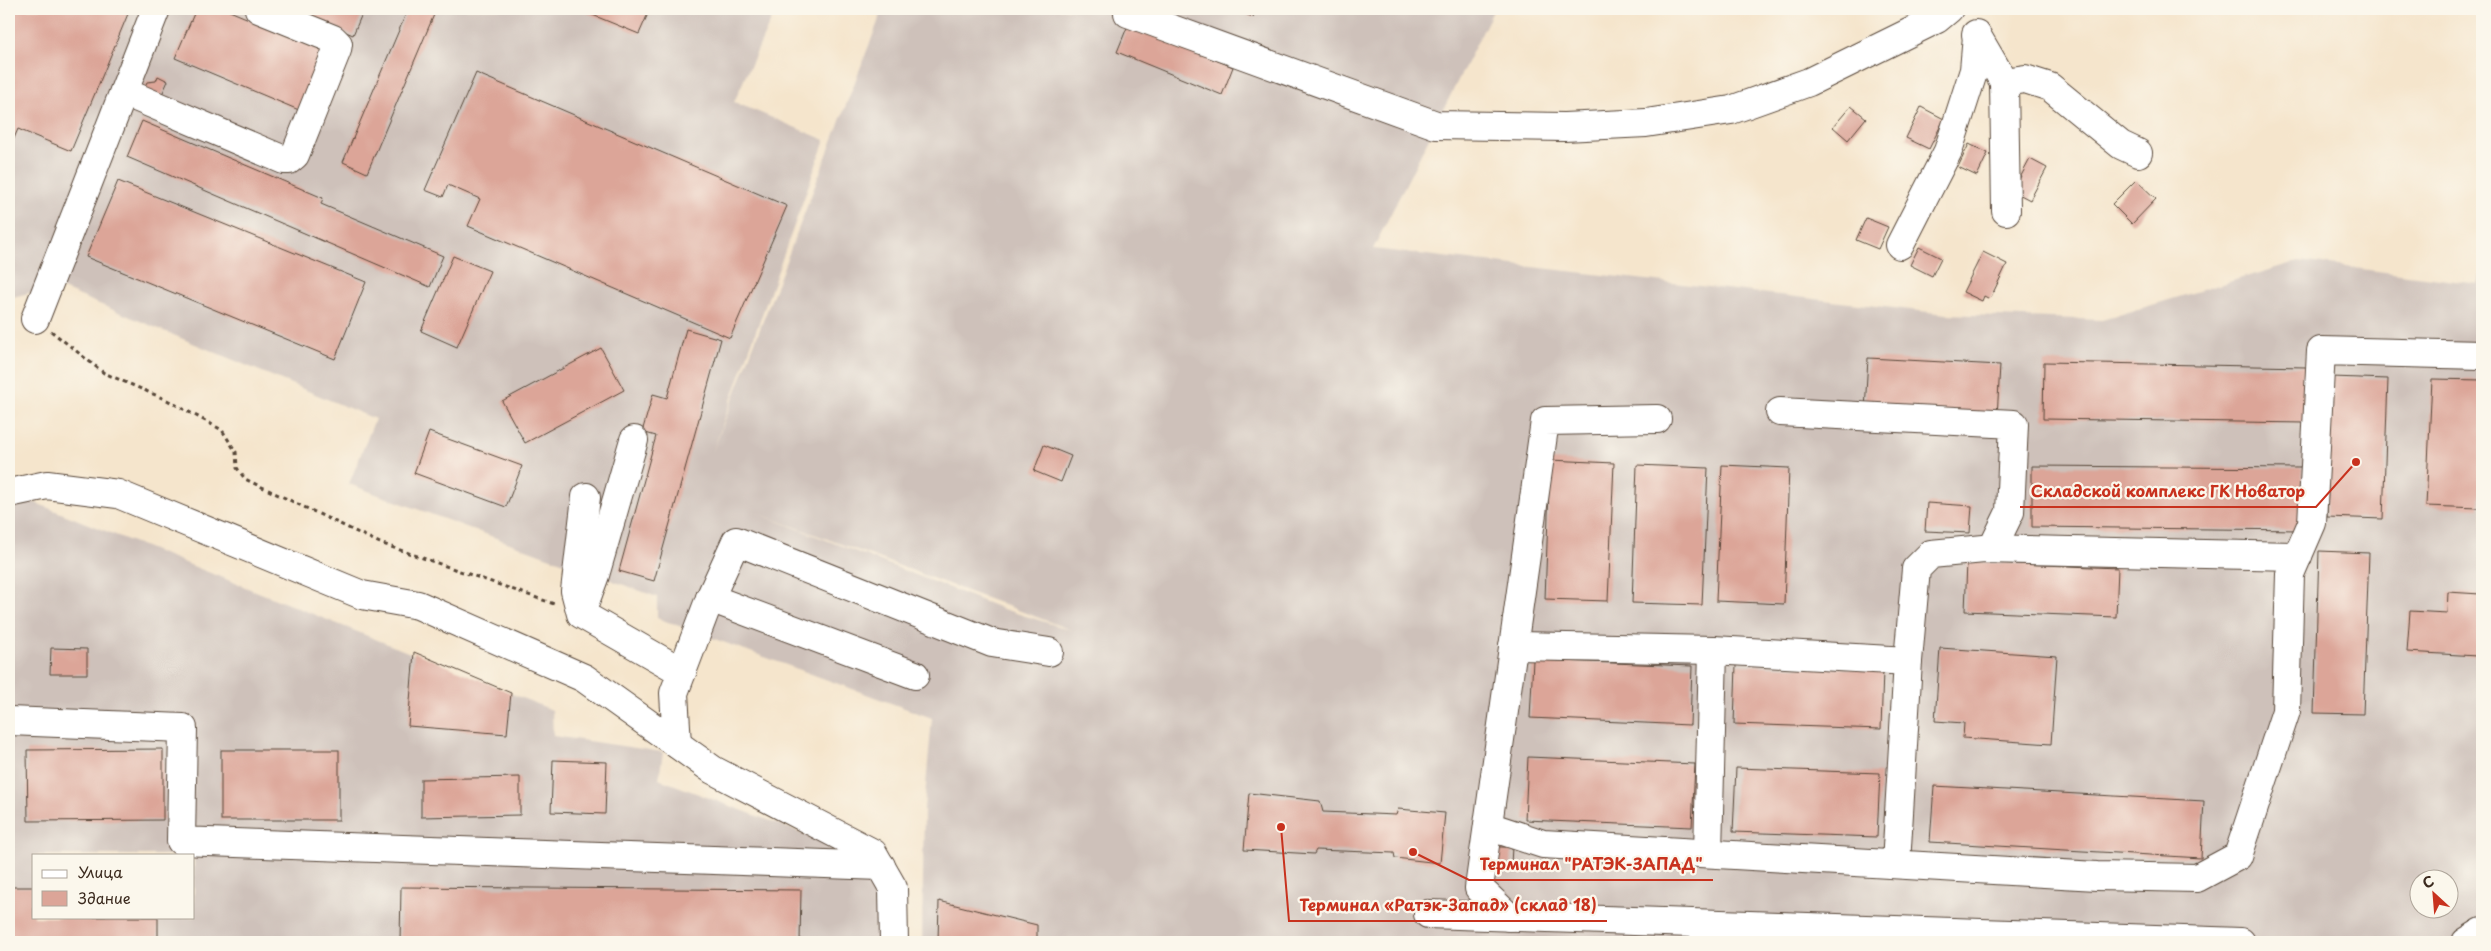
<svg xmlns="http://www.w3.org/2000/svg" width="2491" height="951" viewBox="0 0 2491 951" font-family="'Playpen Sans',sans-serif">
	<rect width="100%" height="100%" fill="#fbf7ec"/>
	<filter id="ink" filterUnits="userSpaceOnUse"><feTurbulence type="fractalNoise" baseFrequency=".02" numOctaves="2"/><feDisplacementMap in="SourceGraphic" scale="10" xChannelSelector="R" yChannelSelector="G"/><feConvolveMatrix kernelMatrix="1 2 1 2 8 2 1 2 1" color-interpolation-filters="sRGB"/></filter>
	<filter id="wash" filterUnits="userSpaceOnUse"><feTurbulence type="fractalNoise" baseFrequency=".0096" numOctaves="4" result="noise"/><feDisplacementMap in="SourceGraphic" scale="20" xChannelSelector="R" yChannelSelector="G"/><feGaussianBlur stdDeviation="1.12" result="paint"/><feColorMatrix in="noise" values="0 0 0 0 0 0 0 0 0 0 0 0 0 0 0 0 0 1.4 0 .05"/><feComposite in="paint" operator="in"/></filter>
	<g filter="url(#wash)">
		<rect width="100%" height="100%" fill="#f5e5cc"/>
		<!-- industrial -->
		<g fill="#cec1ba" fill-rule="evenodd">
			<path d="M 9,9 L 776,9 L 734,102 L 825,140 L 711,456 L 883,9 L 1494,9 L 1373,249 L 1946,314 L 2102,320 L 2299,261 L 2478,284 L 2482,267 L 2482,942 L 922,942 L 924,808 L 932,718 L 657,618 L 657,597 L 349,484 L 375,419 L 56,286 L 9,298 ZM 752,511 L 1074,631 L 1003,609 ZM 2418,878 L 2448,878 L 2448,908 L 2418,908 Z"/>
			<path d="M 21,497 L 552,710 L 553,736 L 663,752 L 659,779 L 863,856 L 884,891 L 883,942 L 9,942 L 9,504 ZM 34,855 L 194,855 L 194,917 L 34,917 Z"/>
		</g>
		<g id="blocks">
			<!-- building -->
			<g fill="#dca598">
				<polygon points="9,9 130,9 71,151 18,129 9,150"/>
				<polygon points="196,9 225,9 332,54 306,113 175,58"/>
				<polygon points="292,9 364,9 353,35"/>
				<polygon points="408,9 436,10 367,173 343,162"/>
				<polygon points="578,9 650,9 639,34"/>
				<polygon points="1232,9 1256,9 1253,17"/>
				<polygon points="1892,9 1911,9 1908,16"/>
				<polygon points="1128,25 1233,67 1222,95 1117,52"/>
				<polygon points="476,73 787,206 730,338 468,226 480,199 448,185 443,197 425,190"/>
				<polygon points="158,76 168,81 159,101 142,93 147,82 156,81"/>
				<polygon points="1851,106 1866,118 1848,140 1833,127"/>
				<polygon points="1921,107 1944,119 1929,149 1906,138"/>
				<polygon points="142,121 323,198 321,204 443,256 430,287 127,157"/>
				<polygon points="1969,144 1988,153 1977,176 1958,167"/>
				<polygon points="2030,159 2047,168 2030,200 2013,191"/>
				<polygon points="2136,180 2156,199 2132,224 2112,204"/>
				<polygon points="118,181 366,282 335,359 86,257"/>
				<polygon points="1866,218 1888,227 1878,249 1856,240"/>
				<polygon points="1919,247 1941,258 1932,276 1910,265"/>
				<polygon points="1983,252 2007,264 1990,299 1984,296 1982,301 1963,292"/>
				<polygon points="453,256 490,271 457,347 421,331"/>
				<polygon points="686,329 721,339 654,581 619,571 656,436 642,432 653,394 667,398"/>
				<polygon points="601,348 624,390 525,443 502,401"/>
				<polygon points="1868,358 2000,365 1997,417 1865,410"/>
				<polygon points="2044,362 2306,367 2305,423 2043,419"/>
				<polygon points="2332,377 2388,379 2383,519 2327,517"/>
				<polygon points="2432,379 2482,380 2479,508 2426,506"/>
				<polygon points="429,432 522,466 506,507 414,473"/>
				<polygon points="1044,445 1071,456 1061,482 1034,471"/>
				<polygon points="1550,460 1614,463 1608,601 1545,599"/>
				<polygon points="1637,465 1708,468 1702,605 1632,603"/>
				<polygon points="1722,465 1789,468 1784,604 1716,601"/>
				<polygon points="2032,466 2302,468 2301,530 2032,527"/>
				<polygon points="1927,503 1972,506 1970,533 1925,531"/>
				<polygon points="2319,551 2369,553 2363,714 2314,713"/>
				<polygon points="1967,562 2118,568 2116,617 1965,611"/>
				<polygon points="2448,592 2480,594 2477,656 2407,652 2410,611 2447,613"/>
				<polygon points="51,648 87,649 87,674 50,674"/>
				<polygon points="1940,648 2057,656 2051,744 1963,738 1964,723 1935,721"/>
				<polygon points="414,652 511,693 507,734 408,726"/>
				<polygon points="1533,660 1692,666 1690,725 1530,718"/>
				<polygon points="1736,665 1883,670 1881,729 1734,724"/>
				<polygon points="163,749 163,820 28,821 27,750"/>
				<rect x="221" y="750" width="118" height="70"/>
				<polygon points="1528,757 1695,764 1692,827 1525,820"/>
				<polygon points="553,760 607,762 605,814 551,812"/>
				<polygon points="1736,768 1880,773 1877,837 1733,832"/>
				<polygon points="520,777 520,815 421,817 421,779"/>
				<polygon points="1934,786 2204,801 2201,858 1930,842"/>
				<polygon points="1249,793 1320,801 1323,812 1396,815 1398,809 1445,813 1440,863 1395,858 1394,853 1316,850 1314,854 1244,850"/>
				<polygon points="1495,847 1512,847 1511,864 1494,863"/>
				<polygon points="9,887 34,887 34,917 158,917 158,942 9,942"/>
				<polygon points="401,887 801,890 800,942 400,942"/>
				<polygon points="939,901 1037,925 1037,942 938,942"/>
			</g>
		</g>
	</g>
	<g filter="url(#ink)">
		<use href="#blocks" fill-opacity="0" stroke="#574638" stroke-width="1"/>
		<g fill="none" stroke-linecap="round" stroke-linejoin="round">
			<!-- minor casing -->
			<g stroke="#574638" stroke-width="30">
				<g id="minor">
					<polyline points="1128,13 1436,125 1564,127 1646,123 1731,110 1809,82 1937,19 1949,9"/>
					<polyline points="1976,34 2004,82 2006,211"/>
					<polyline points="2004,82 2025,79 2050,87 2121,145 2138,153"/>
					<polyline points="124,92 284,160 289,160 295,155 337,50 338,44 333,39 259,9"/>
					<polyline points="1900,245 1948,151 1974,70 1977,36"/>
					<polyline points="35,319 156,9"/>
					<polyline points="1780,412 2014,424 2010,512 1992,549"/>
					<polyline points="9,493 47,485 118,494 362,595 418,605 584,678 713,770 873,853 893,888 894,942"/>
					<polyline points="586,497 575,591 581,614 682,672"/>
					<polyline points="710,598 915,675"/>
					<polyline points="584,605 595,575 634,440"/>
					<polyline points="1513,646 1713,650 1908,661"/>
					<polyline points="9,721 183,728 181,841 881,866"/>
					<polyline points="677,744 674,693 710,598 736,541 992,643 1049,652"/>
					<polyline points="1488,826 1543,844 2097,876 2197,878 2238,856 2286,711 2290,574 2312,523 2321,351 2482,355"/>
					<polyline points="1708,853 1713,650"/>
					<polyline points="1896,864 1908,661 1916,569 1931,554 1984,549 2298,556"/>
					<polyline points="1428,914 2241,942"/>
					<polyline points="1509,917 1479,888 1545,421 1657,419"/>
					<polyline points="2466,942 2482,932"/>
				</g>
			</g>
			<!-- path -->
			<polyline stroke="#574638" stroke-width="3" stroke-dasharray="4 4" stroke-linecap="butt" points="51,331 104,373 167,400 222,430 236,452 237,468 245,479 380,543 557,605"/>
			<!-- minor -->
			<use href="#minor" stroke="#fff" stroke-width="28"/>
		</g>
	</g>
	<!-- callouts -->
	<path fill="none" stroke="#c8321e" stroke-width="2" d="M2356 462L2316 507H2020M1413 852L1469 880H1713M1281 827L1289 921H1607"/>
	<g fill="#c8321e" stroke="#fbf7ec" stroke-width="2">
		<circle cx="2356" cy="462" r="5"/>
		<circle cx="1413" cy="852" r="5"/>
		<circle cx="1281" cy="827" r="5"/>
	</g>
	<g font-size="16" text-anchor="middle" font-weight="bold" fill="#c8321e" stroke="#fbf7ec" stroke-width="4.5" stroke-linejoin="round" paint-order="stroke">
		<text x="2168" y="497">Складской комплекс ГК Новатор</text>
		<text x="1591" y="870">Терминал "РАТЭК-ЗАПАД"</text>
		<text x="1448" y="911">Терминал «Ратэк-Запад» (склад 18)</text>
	</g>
	<!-- margin -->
	<rect width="2491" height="951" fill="none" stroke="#fbf7ec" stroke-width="30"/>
	<!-- legend -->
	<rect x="32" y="854" width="162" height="65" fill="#fbf7ec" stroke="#aea59a"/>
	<rect x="42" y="870" width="25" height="8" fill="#ffffff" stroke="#aea59a"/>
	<text x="78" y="878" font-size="15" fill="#3b2a1e">Улица</text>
	<rect x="42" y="891" width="25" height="15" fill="#dca598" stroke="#aea59a"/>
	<text x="78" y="904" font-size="15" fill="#3b2a1e">Здание</text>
	<!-- north arrow -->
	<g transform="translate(2434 894) rotate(334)"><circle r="24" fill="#fbf7ec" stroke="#aea59a"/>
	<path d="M0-4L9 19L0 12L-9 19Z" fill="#c8321e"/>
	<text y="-8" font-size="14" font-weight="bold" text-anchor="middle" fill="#3b2a1e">С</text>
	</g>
</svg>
